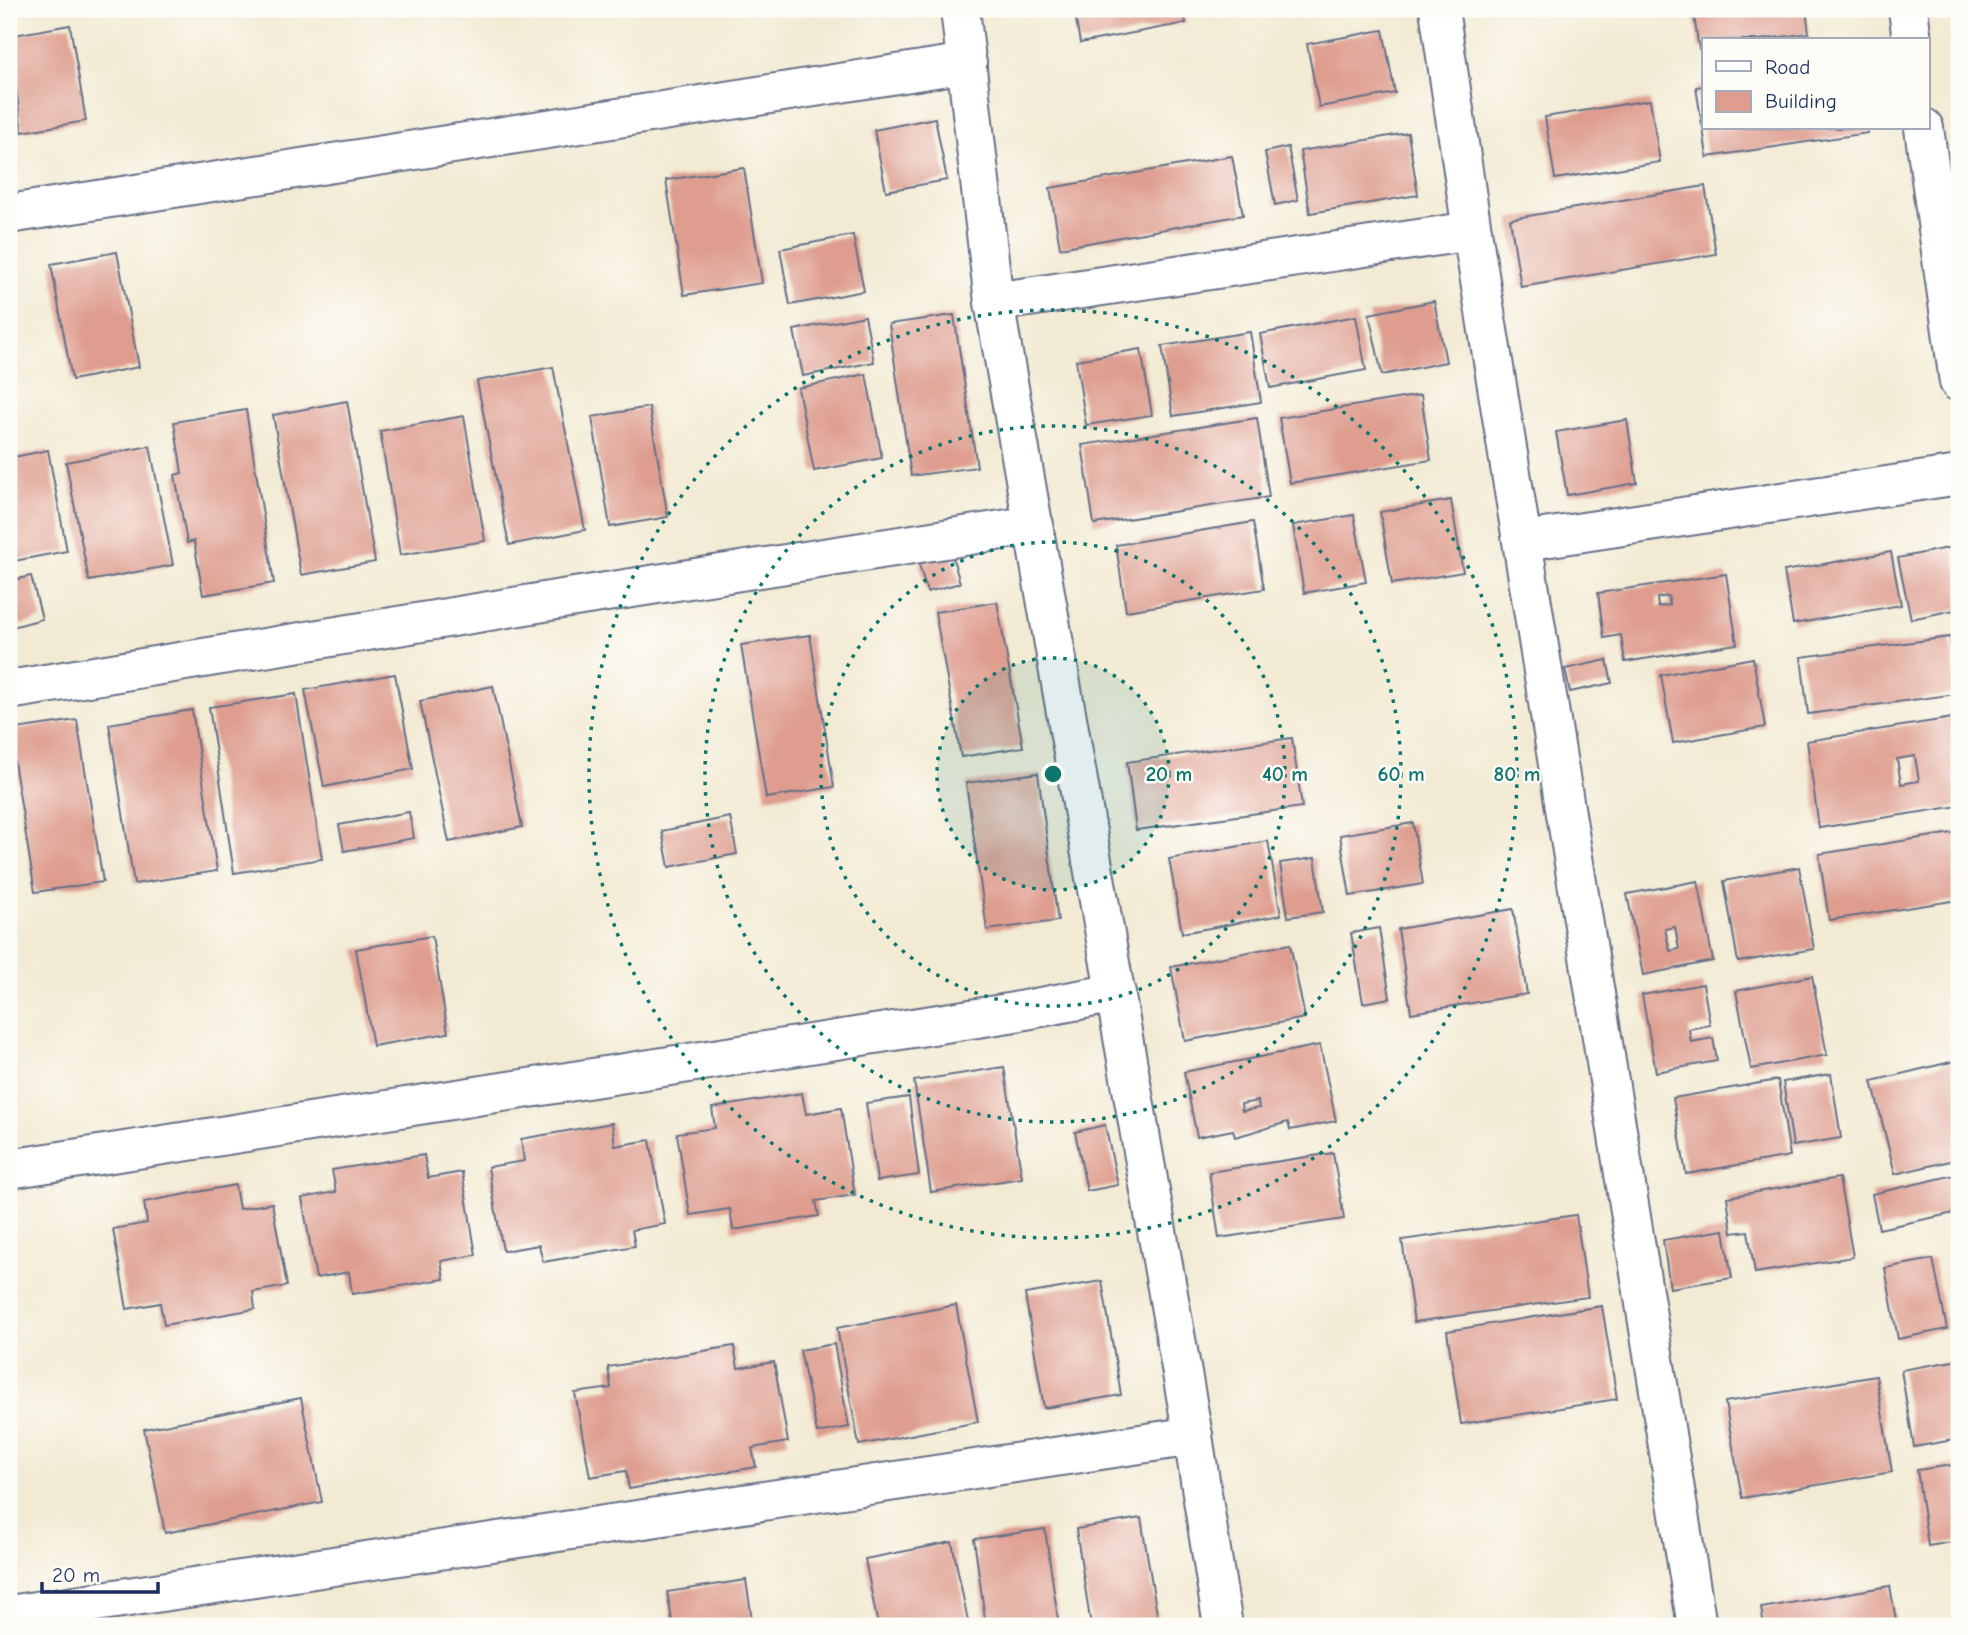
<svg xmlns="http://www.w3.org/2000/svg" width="1968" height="1635" viewBox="0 0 1968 1635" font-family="'Comic Neue',sans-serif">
	<rect width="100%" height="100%" fill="#fdfcf7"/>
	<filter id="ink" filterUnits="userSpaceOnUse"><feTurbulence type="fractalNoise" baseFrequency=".0143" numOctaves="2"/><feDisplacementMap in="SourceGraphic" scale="14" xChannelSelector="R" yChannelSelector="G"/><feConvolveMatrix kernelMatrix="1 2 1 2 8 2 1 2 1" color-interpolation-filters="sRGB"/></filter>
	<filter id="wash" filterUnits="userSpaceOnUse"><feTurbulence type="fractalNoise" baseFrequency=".00686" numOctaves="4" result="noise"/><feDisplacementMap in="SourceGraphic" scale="28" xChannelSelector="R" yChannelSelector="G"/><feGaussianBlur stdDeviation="1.57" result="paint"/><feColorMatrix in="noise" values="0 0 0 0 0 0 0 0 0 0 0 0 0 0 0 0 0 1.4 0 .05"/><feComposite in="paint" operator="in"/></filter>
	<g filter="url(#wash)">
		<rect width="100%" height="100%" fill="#f2ead3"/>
		<g id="blocks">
			<!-- building -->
			<g fill="#de9d8f" fill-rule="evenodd">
				<polygon points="1074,9 1183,9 1186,23 1080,43"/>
				<polygon points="1693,9 1806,9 1809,33 1759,40 1704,40 1704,48 1699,49"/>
				<polygon points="70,25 86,121 22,132 9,36"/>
				<polygon points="1383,30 1395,93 1319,107 1307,44"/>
				<polygon points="1704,86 1704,125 1702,125 1696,87"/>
				<polygon points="1650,100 1660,162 1555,179 1545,117"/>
				<polygon points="935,118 947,180 886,191 874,130"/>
				<polygon points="1703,128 1867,128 1868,133 1707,157"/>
				<polygon points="1408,133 1418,195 1310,213 1300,151"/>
				<polygon points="1288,147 1298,200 1275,205 1265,152"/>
				<polygon points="1232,156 1243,215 1060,248 1050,188"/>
				<polygon points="744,168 762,283 684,295 666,180"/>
				<polygon points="1705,186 1716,254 1521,287 1510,219"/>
				<polygon points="853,235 864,291 790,305 780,249"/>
				<polygon points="117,252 139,367 72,380 51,264"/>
				<polygon points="1434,301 1446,362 1382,375 1369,314"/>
				<polygon points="954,315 977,467 911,476 889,324"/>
				<polygon points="865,316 874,362 803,376 794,330"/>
				<polygon points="1356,316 1366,370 1270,388 1260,334"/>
				<polygon points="1250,332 1261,402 1173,416 1162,346"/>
				<polygon points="1141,349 1152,415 1086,425 1076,360"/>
				<polygon points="553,367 585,530 509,545 477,381"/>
				<polygon points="866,374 882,458 814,471 798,388"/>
				<polygon points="1421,395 1431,460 1290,483 1279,418"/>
				<polygon points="347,401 375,562 301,575 273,415"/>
				<polygon points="649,407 668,517 610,527 592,417"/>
				<polygon points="246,410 274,583 203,595 194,541 187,543 175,475 182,473 174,422"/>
				<polygon points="464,416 485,541 400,555 380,431"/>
				<polygon points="1257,418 1269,497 1094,524 1082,445"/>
				<polygon points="1627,420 1637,483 1567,495 1556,432"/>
				<polygon points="150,446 173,565 89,581 66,462"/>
				<polygon points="48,450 67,551 9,562 9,458"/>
				<polygon points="1451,500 1463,572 1392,584 1380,512"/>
				<polygon points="1354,515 1366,582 1304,593 1293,525"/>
				<polygon points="1253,522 1264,589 1126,611 1116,545"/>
				<polygon points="1953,547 1959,578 1959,609 1911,619 1898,558"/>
				<polygon points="1891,552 1901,605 1793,624 1784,571"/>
				<polygon points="952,555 960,583 927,592 919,564"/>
				<path d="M 1726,574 L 1737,644 L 1625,662 L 1621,635 L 1604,638 L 1598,593 ZM 1668,596 L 1670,605 L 1658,607 L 1657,598 Z"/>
				<polygon points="31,576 42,619 9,628 9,581"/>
				<polygon points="997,602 1023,747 961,757 935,612"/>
				<polygon points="810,635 834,787 766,798 741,645"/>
				<polygon points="1950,637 1957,694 1808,714 1801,657"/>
				<polygon points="1753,658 1765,727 1673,743 1661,675"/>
				<polygon points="1607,660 1612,683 1570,692 1565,669"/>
				<polygon points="395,674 413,769 324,787 305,690"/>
				<polygon points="493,686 522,827 449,842 420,701"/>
				<polygon points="296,694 322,859 234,873 209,707"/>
				<polygon points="192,710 217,871 134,884 109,724"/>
				<path d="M 1959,717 L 1959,806 L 1819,828 L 1807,741 ZM 1915,756 L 1919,781 L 1901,784 L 1897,759 Z"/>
				<polygon points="77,720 103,882 35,892 9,730"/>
				<polygon points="1292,738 1302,807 1136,830 1127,762"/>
				<polygon points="1038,773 1058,921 987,930 966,783"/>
				<polygon points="409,812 414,838 344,851 339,825"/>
				<polygon points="730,817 737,854 669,867 662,831"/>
				<polygon points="1413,823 1423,884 1350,896 1340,835"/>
				<polygon points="1959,832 1959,900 1829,920 1819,854"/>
				<polygon points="1268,841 1281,915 1182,933 1169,859"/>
				<polygon points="1315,858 1323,912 1288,917 1280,863"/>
				<polygon points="1799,867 1814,949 1738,962 1724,881"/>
				<path d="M 1698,881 L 1713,961 L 1643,975 L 1627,894 ZM 1675,927 L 1679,949 L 1670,951 L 1665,929 Z"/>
				<polygon points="1513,909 1527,994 1411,1013 1398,929"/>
				<polygon points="1379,928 1390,998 1363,1003 1351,933"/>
				<polygon points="432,936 448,1033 373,1046 356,949"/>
				<polygon points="1290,944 1305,1018 1185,1041 1171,967"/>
				<polygon points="1812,976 1827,1055 1751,1069 1736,991"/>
				<polygon points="1703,984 1710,1025 1689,1029 1691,1042 1713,1038 1717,1061 1656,1072 1642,995"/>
				<path d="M 1320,1045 L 1336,1121 L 1290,1130 L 1288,1122 L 1235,1137 L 1233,1130 L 1197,1137 L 1184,1072 ZM 1258,1101 L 1259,1108 L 1242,1111 L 1241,1104 Z"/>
				<polygon points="1959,1060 1959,1159 1895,1174 1872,1081"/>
				<polygon points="1004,1067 1022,1178 931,1192 914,1081"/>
				<polygon points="1831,1074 1841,1138 1793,1146 1783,1082"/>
				<polygon points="1778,1080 1790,1156 1686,1174 1673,1098"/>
				<polygon points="802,1093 806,1114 841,1108 855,1195 816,1201 819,1216 733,1230 730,1209 690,1215 677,1133 715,1128 712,1108"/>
				<polygon points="909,1097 919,1175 877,1181 866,1103"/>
				<polygon points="612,1123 615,1146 650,1140 665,1224 632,1230 635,1246 543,1262 539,1245 503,1251 488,1167 524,1161 521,1139"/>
				<polygon points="1105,1125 1118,1185 1087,1191 1075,1132"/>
				<polygon points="1333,1153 1344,1219 1219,1238 1209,1172"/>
				<polygon points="424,1155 428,1178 462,1172 476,1255 441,1261 444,1279 352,1294 349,1272 316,1278 302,1198 336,1192 332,1170"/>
				<polygon points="1959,1174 1959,1212 1879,1229 1872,1194"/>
				<polygon points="1839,1178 1853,1257 1755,1273 1748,1231 1732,1233 1727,1197"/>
				<polygon points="235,1185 239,1209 272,1203 287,1286 253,1292 255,1309 164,1325 160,1303 127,1309 113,1229 147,1223 144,1202"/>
				<polygon points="1576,1215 1588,1297 1414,1322 1402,1240"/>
				<polygon points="1724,1230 1732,1278 1670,1288 1663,1240"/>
				<polygon points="1933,1259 1947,1329 1898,1339 1885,1268"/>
				<polygon points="1102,1281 1121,1395 1044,1408 1025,1294"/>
				<polygon points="956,1305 978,1422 859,1445 837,1328"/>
				<polygon points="1602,1306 1617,1399 1461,1424 1447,1331"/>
				<polygon points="834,1344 849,1427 817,1433 800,1350"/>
				<polygon points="734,1346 738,1368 774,1362 788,1442 752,1448 756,1467 629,1489 626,1471 590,1477 575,1393 611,1388 608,1367"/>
				<polygon points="1959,1360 1959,1439 1914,1447 1901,1370"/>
				<polygon points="1876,1376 1892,1472 1742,1498 1725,1402"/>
				<polygon points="301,1398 322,1502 165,1533 144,1429"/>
				<polygon points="1959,1464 1959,1541 1928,1546 1917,1470"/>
				<polygon points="1141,1518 1159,1626 1091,1626 1076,1529"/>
				<polygon points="1045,1529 1059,1626 986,1626 974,1539"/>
				<polygon points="952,1542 969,1626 878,1626 865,1559"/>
				<polygon points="746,1580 753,1626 673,1626 667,1592"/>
				<polygon points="1890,1586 1897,1626 1764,1626 1761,1608"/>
			</g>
		</g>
	</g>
	<g filter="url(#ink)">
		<use href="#blocks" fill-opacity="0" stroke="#667087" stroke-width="2"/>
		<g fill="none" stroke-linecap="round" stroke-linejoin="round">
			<!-- minor casing -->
			<g stroke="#667087" stroke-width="42">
				<g id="minor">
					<polyline points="960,9 994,302 1193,1436 1223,1626"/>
					<polyline points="1439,9 1472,231 1697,1626"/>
					<polyline points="1908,9 1912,40"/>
					<polyline points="1924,128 1959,382"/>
					<polyline points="9,214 967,63"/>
					<polyline points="994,302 1472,231"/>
					<polyline points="1524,541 1959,475"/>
					<polyline points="9,690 562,599 1034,525"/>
					<polyline points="9,1169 1009,1013 1116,993"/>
					<polyline points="9,1615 1193,1436"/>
				</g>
			</g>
			<!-- minor -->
			<use href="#minor" stroke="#fff" stroke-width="38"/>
		</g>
	</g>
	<!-- distance rings -->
	<circle cx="1053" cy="774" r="116" fill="#0f766e" fill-opacity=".12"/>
	<g fill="none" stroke="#0f766e" stroke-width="3.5" stroke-dasharray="3.5 7">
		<circle cx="1053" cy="774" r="116"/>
		<circle cx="1053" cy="774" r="232"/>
		<circle cx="1053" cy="774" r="348"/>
		<circle cx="1053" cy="774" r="464"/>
	</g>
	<circle cx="1053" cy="774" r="10" fill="#0f766e" stroke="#fdfcf7" stroke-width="3.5"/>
	<g font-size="21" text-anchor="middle" font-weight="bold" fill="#0f766e" stroke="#fdfcf7" stroke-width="5" stroke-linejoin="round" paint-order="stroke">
		<text x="1169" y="781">20 m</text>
		<text x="1285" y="781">40 m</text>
		<text x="1401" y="781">60 m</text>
		<text x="1517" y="781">80 m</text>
	</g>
	<!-- margin -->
	<rect width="1968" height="1635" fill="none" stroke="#fdfcf7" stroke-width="35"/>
	<!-- legend -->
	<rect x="1702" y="38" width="228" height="91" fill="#fdfcf7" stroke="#a3aaba" stroke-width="2"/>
	<rect x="1716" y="61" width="35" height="10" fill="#ffffff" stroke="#a3aaba" stroke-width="2"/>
	<text x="1765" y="74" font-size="21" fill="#1b2f5e">Road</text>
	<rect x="1716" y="91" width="35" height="21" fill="#de9d8f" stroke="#a3aaba" stroke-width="2"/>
	<text x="1765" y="108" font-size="21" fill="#1b2f5e">Building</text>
	<!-- scale -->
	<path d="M42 1582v10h116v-10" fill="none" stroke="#1b2f5e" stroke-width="3.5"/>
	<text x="52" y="1582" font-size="21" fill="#1b2f5e" stroke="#fdfcf7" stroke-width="5" paint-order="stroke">20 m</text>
</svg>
